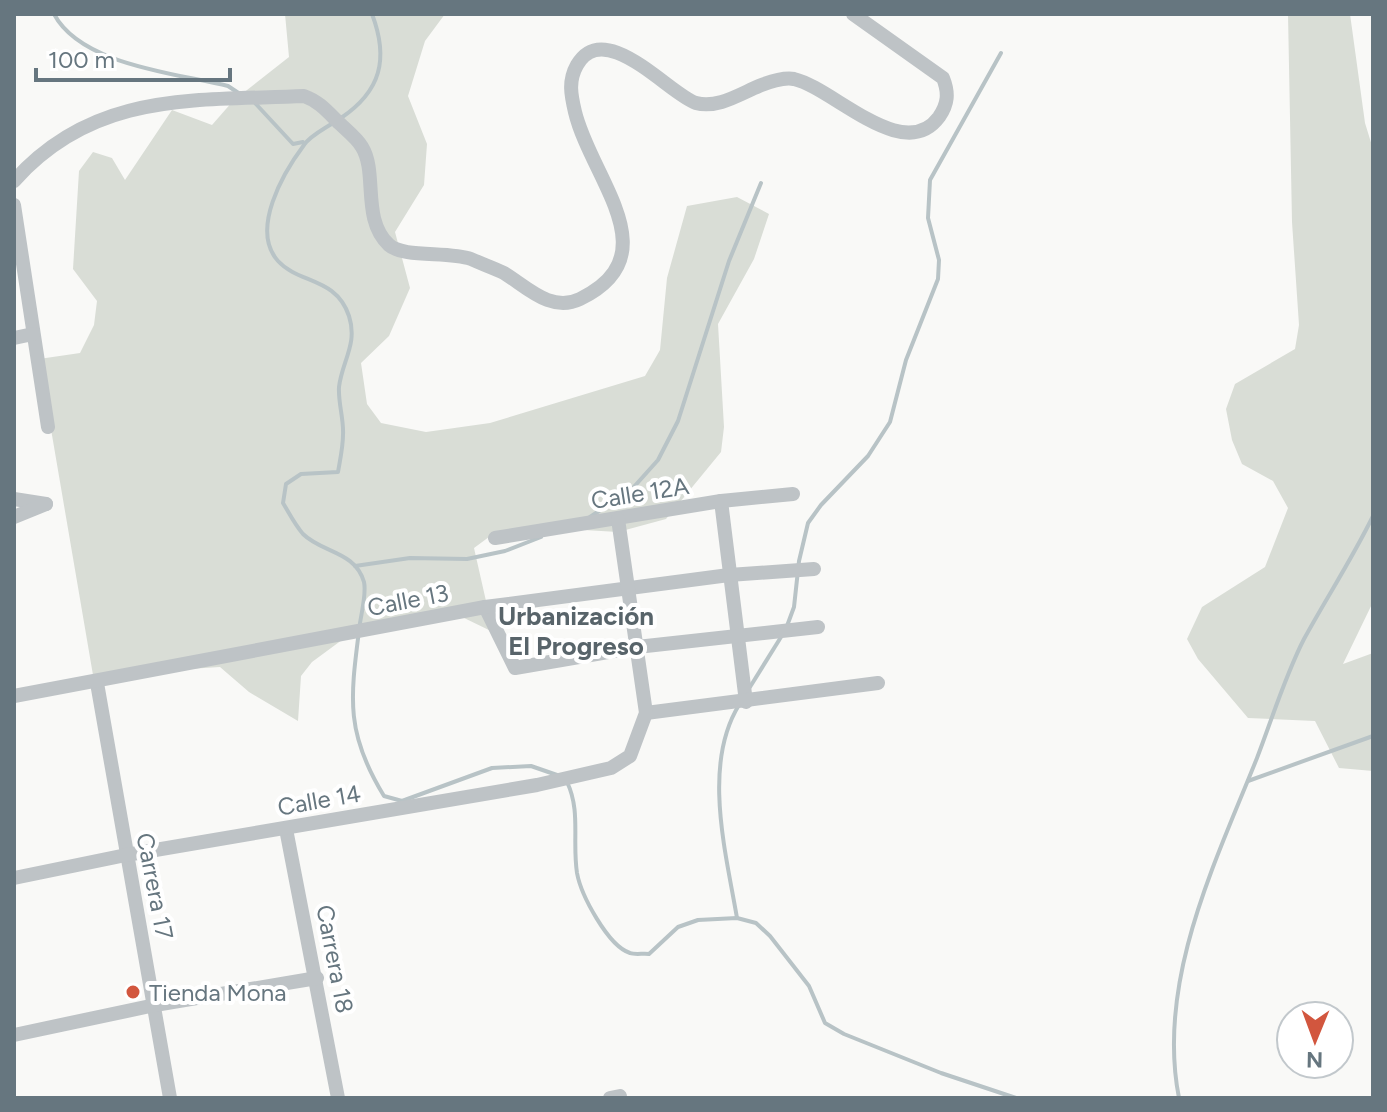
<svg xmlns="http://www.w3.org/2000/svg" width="1387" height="1112" viewBox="0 0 1387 1112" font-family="Figtree,sans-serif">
	<rect width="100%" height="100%" fill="#f9f9f7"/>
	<!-- green -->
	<g fill="#d9ddd6">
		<polygon points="285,14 445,14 425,41 408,96 427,144 424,185 395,232 410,288 389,336 361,363 367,404 381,423 426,432 490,423 645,376 660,350 667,278 687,206 737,197 769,214 754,259 718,324 724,427 721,452 666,519 618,532 550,528 493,534 474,548 493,632 460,616 346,637 312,662 301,676 298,721 249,692 220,667 93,675 39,359 80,353 94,325 97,301 73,269 79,171 93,152 112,158 125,180 172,110 212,125 233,101 289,57"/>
		<polygon points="1288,14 1350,14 1365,123 1373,149 1373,602 1343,664 1373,653 1373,771 1339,768 1315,721 1248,718 1198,659 1187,639 1202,607 1265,567 1288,508 1273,481 1242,464 1232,440 1226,409 1235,384 1295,349 1299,325 1292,222"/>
	</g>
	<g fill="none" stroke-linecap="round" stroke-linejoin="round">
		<!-- stream -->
		<g stroke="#b8c3c6" stroke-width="4">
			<path d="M 54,14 C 81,65 175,73 228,86 L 240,94"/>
			<polyline points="255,103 293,144 303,142"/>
			<path d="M 341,118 C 381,91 389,59 372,14"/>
			<path d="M 333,123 C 324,129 310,136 304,145 C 283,173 250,230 278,261 C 299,284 336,277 349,316 C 358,344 342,361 339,387 C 338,403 344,419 343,435 C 343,447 340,460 338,472 L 301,474 L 286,484 L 283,503 C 289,513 295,525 303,534 C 322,553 355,551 364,582 C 367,595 360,617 359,631 C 350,700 346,734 384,796 L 402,801 L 492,768 L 531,766 L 557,775"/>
			<polyline points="590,517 632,489 658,460 678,421 729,261 761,183"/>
			<polyline points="355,566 410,558 467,559 505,551 541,537"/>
			<polyline points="787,626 794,607 799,561 808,523 821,505 868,456 890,422 906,360 938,279 939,260 928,218 930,180 1001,53"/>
			<polyline points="750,687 781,637"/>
			<polyline points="1248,781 1373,736"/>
			<path d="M 567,782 C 581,811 572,841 577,873 C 581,895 608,946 630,953 C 635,955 644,953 649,954 L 678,927 L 698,920 L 737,918 L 756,923 L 770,936 L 809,986 L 825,1023 L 844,1034 L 941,1073 L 1016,1098"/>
			<path d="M 737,918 C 726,853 702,765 739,705"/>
			<path d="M 1179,1098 C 1156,982 1215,863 1257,758 C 1272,719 1285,676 1304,639 C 1327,597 1352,559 1373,516"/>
		</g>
		<!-- minor -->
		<g stroke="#bec3c6" stroke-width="14">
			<path d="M 14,181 C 94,91 194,101 304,96 C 318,101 326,110 337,121 C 345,129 357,138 362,147 C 378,173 361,219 389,245 C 403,258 449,251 471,259 C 482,264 494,268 504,273 C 527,287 551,313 580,299 C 671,255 591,179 575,112 C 571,95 568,81 577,65 C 605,17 670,95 696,103 C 717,109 740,94 759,86 C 769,82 783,77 794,79 C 833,88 904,165 939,117 C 948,104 949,93 943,78 L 853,14"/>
			<polyline points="14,205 48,427"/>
			<polyline points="14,338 33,334"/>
			<polyline points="14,499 46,504"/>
			<polyline points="721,501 746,702"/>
			<polyline points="14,517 46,504"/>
			<polyline points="495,538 721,501 793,494"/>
			<polyline points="485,607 515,668 637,647 818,627"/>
			<polyline points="97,683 170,1098"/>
			<polyline points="14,696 485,607 729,575 814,569"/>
			<polyline points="646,713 878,683"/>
			<polyline points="286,829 338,1098"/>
			<polyline points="14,878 126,855 537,785 611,768 630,756 646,713 618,519"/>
			<polyline points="14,1035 155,1005 317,978"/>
			<polyline points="610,1098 620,1096"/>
		</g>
	</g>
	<!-- markers -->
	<circle fill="#d2563e" stroke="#fff" stroke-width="3" cx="133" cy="992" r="8"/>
	<g text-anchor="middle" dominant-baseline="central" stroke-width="8" stroke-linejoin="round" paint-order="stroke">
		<!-- street labels -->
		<g font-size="24" fill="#66767f" stroke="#fff">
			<text transform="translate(640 493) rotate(-9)">Calle 12A</text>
			<text transform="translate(408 600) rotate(-11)">Calle 13</text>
			<text transform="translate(319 800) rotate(-10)">Calle 14</text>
			<text transform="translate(155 886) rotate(79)">Carrera 17</text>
			<text transform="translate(335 959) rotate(79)">Carrera 18</text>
		</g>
		<!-- poi labels -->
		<g font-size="24" fill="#66767f" stroke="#fff" text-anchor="start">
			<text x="149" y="992">Tienda Mona</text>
		</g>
		<!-- neighbourhood labels -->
		<g font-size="26" font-weight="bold" fill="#58646a" stroke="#fff">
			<text x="576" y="616">Urbanización<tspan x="576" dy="30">El Progreso</tspan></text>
		</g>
	</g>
	<!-- border -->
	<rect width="1387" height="1112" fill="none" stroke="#66767f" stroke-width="32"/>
	<!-- north arrow -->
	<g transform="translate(1315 1040) rotate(181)"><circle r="38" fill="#ffffff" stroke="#c2c8cc" stroke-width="2"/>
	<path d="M0-6L14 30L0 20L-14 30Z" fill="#d2563e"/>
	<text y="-12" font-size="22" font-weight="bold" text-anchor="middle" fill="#66767f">N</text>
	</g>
	<!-- scale -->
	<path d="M36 68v12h194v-12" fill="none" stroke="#66767f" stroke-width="4"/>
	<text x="48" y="68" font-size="24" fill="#66767f" stroke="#ffffff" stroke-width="6" paint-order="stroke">100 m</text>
</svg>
